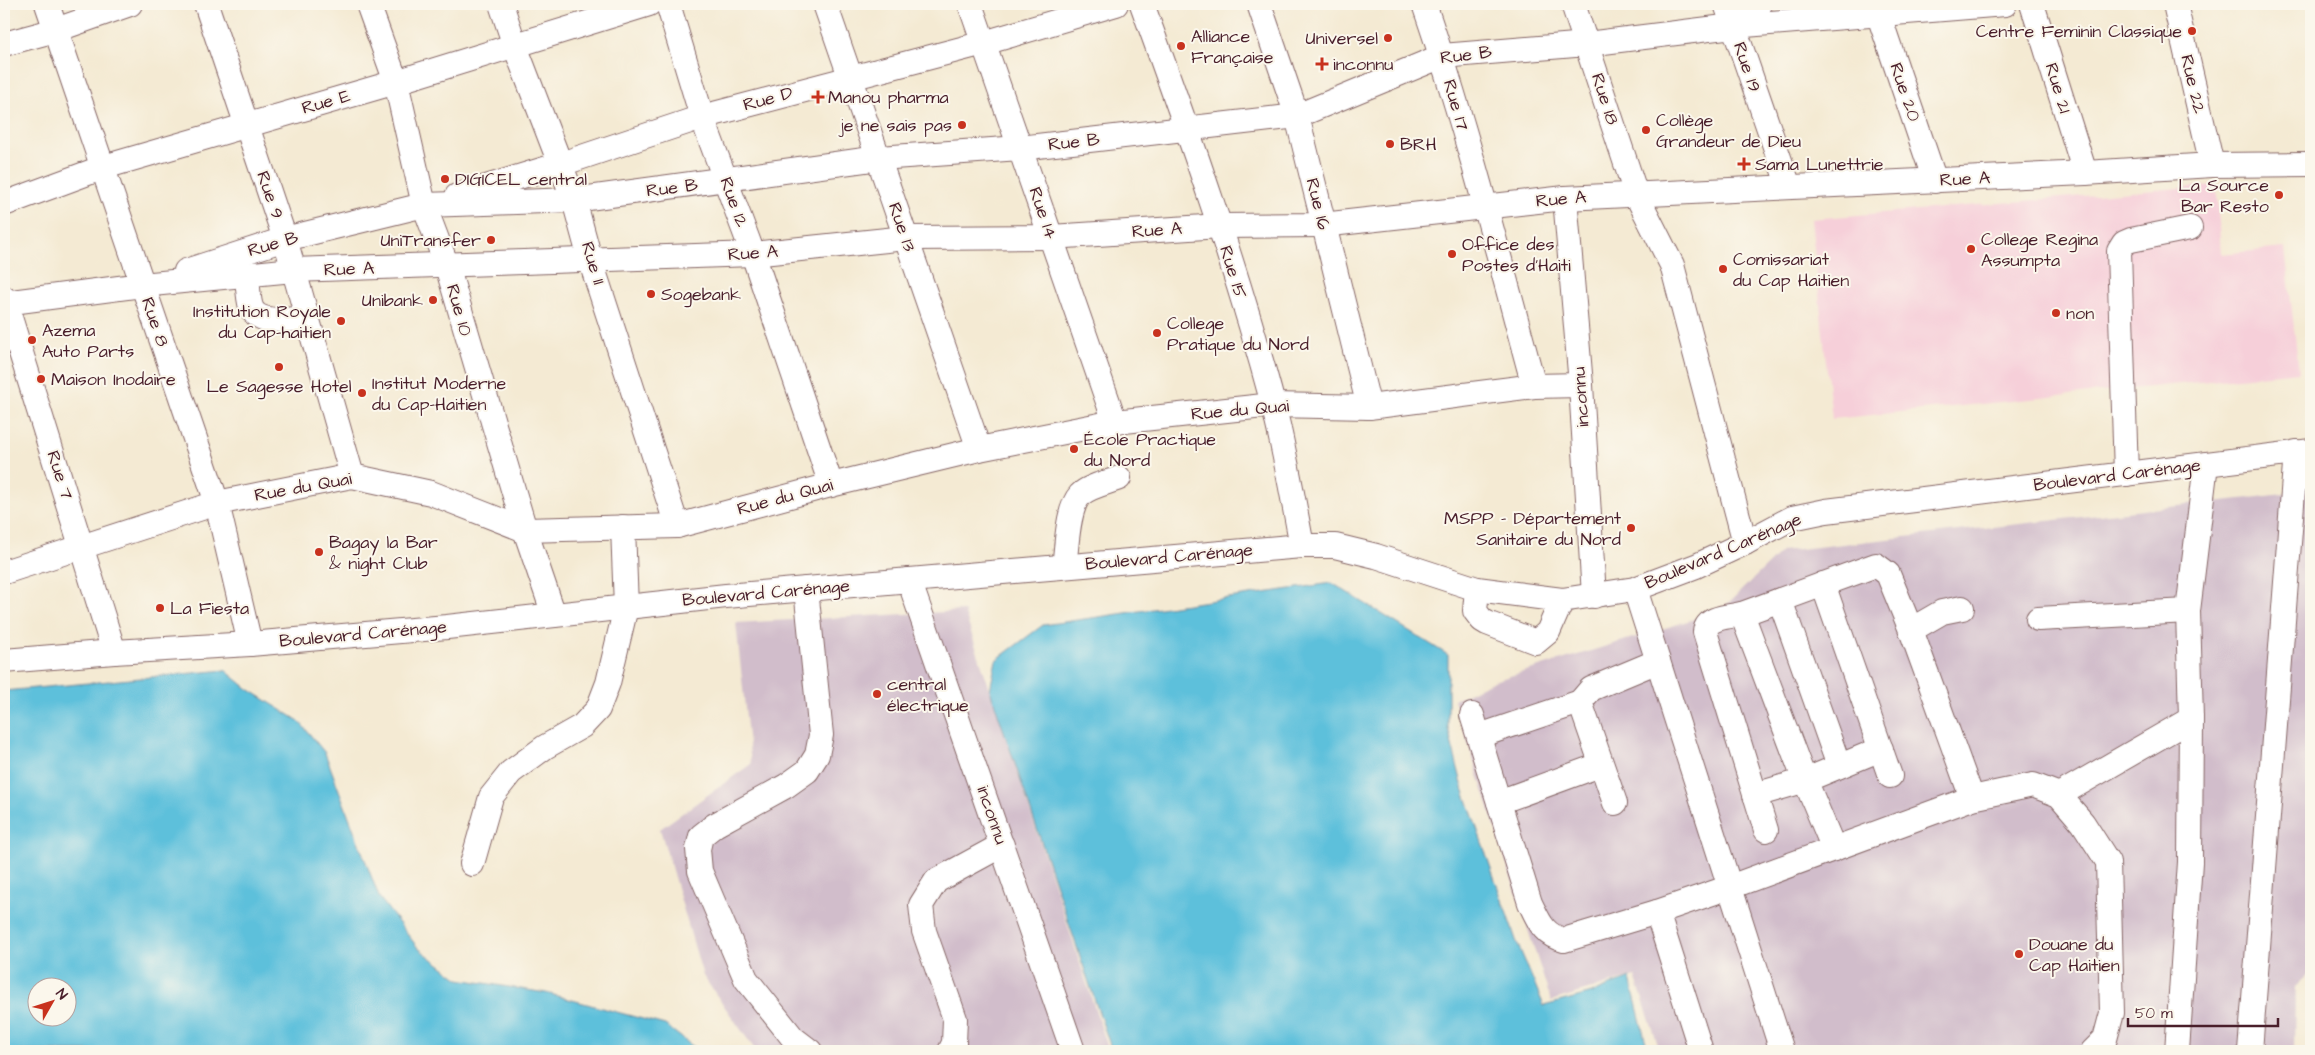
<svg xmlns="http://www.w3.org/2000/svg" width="2315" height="1055" viewBox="0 0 2315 1055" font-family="'Architects Daughter',sans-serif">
	<rect width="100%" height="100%" fill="#fbf7ec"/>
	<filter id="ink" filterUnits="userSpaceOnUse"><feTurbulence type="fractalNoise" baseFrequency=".02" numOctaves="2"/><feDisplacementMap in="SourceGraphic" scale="10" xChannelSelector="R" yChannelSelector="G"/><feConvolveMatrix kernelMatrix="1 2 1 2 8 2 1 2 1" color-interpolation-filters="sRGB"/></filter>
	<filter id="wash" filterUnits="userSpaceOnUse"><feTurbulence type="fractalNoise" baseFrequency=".0096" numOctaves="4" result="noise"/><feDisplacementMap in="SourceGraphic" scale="20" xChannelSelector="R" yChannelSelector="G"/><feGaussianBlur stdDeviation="1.12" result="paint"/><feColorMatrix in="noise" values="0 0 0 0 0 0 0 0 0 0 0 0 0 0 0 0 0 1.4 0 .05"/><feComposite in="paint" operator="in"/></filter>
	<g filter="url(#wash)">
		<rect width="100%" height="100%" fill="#f4ead3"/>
		<!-- built -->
		<polygon fill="#f6cfd9" points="2216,185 2221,254 2285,248 2299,372 1832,419 1811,219"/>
		<!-- industrial -->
		<g fill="#d1bdcb">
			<polygon points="2311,491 2311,972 2295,987 2294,1051 1660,1051 1635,976 1551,1001 1454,700 1494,681 1720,611 1782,551"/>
			<polygon points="964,611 1109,1051 756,1051 703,976 660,829 751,764 736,623"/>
		</g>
		<!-- water -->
		<g fill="#5dc0db" stroke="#547083" fill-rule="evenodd">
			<polygon points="1332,583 1448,655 1448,729 1463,788 1516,940 1544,1006 1592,993 1630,978 1648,1051 1112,1051 990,690 996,660 1043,625"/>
			<path d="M 225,670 L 248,689 L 299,721 L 325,753 L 379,897 L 418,948 L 459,979 L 546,993 L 665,1025 L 699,1051 L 4,1051 L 4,691 ZM 38,988 L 68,988 L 68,1018 L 38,1018 Z"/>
		</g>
	</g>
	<g filter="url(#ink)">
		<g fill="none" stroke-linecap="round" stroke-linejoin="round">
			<!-- minor casing -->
			<g stroke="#866666" stroke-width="26">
				<g id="minor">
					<polyline points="47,4 217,503 250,644"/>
					<polyline points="206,4 285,239 352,476"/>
					<polyline points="368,4 396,82 424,205 447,266 525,530 554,615"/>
					<polyline points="501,4 515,46 574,200 590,259 677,526"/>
					<polyline points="668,4 702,117 753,254 831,485"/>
					<polyline points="825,4 979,449"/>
					<polyline points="970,4 1115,422"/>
					<path d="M 1142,4 C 1190,136 1237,269 1273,404 C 1285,451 1293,499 1302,546"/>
					<polyline points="1259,4 1297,116 1369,407"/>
					<path d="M 1424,4 C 1467,129 1499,258 1534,386"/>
					<polyline points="1573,4 1636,194 1672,265 1745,543"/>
					<polyline points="1726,4 1789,187"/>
					<polyline points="1875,4 1935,181"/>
					<polyline points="2032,4 2085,173"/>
					<polyline points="2175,4 2212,165"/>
					<polyline points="1733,26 1760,4"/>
					<polyline points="4,44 56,30 130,4"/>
					<polyline points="457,196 561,164 702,117 984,43 1116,4"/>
					<polyline points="1565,198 1581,385 1594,596"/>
					<polyline points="4,204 104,167 396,82 649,4"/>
					<polyline points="186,271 285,239 424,205 574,200 879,158 1020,148 1297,116 1442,56 1587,44 1733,26 2005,4"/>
					<path d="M 247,275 C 248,285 248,298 251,307 C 258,326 292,319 307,318"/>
					<polyline points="4,298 114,652"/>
					<polyline points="4,303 142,285 293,270 753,254 906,238 1051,237 1220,226 1322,225 1565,198 2085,173 2212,165 2311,164"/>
					<polyline points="2126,474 2119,251 2124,243 2131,240 2190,228"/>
					<path d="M 1064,566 C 1067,548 1067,509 1080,495 C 1089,486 1107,483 1119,478"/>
					<polyline points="4,572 217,503 352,476 431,493 525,530 677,526 831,485 979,449 1115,422 1273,405 1369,407 1534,386 1581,385"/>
					<polyline points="909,580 1073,1051"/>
					<polyline points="1823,584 1890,776"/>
					<polyline points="806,589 821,735 817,755 807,771 786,786 715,825 701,836 698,849 700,871 746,979 793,1038 810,1051"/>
					<polyline points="1477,589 1475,611 1482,620 1487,623 1536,642 1548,632 1562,600"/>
					<polyline points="1635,589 1782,1051"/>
					<polyline points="1780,600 1839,766"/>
					<polyline points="1962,608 1942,612 1911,630 1972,798"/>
					<path d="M 1742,614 C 1729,617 1707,616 1705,632 L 1766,830"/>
					<polyline points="2038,619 2188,611"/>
					<polyline points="4,661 114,652 250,644 447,627 726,596 1302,546 1335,546 1376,556 1477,589 1562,600 1635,589 1696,566 1745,543 1792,518 1826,511 2311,451"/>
					<path d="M 1472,715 L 1530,903 C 1539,921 1543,935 1564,940 L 1657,912"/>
					<polyline points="1479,736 1580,702"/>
					<polyline points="1755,795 1806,780 1881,749"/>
					<polyline points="2059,795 2191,719"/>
					<polyline points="1499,802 1600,765"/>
					<polyline points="1615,803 1580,702 1591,689 1658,661"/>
					<polyline points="1834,849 1800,768 1742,614 1876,565 1888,574 1911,630"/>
					<polyline points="472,864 491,797 511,772 545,747 582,726 598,709 608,683 626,607 623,527"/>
					<polyline points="950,1051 954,1043 955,1019 924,931 921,905 936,881 1002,845"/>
					<polyline points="1701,1051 1657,912 1730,887 1972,798 2033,785 2059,795 2083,823 2108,862 2112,1013 2105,1039 2093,1051"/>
					<polyline points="2177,1051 2190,862 2191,719 2188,611 2206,464"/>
					<polyline points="2250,1051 2296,452"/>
				</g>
			</g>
			<!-- minor -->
			<use href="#minor" stroke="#fff" stroke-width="24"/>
		</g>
	</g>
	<!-- markers -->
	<g fill="#c8321e" stroke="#fbf7ec" stroke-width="2">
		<circle cx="2192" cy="31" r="5"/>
		<circle cx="1388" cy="38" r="5"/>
		<circle cx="1181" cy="46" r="5"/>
		<path d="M1319.5 56.5h5v5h5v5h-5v5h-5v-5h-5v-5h5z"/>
		<path d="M815.5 89.5h5v5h5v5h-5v5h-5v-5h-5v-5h5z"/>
		<circle cx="962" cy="125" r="5"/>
		<circle cx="1646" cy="130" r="5"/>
		<circle cx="1390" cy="144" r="5"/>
		<path d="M1741.5 156.5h5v5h5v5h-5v5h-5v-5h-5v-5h5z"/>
		<circle cx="445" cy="179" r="5"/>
		<circle cx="2279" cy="195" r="5"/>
		<circle cx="491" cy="240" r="5"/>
		<circle cx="1971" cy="249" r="5"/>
		<circle cx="1452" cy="254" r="5"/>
		<circle cx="1723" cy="269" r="5"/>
		<circle cx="651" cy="294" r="5"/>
		<circle cx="433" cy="300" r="5"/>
		<circle cx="2056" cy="313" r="5"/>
		<circle cx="341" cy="321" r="5"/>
		<circle cx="1157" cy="333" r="5"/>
		<circle cx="32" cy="340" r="5"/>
		<circle cx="279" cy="367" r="5"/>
		<circle cx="41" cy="379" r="5"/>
		<circle cx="362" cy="393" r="5"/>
		<circle cx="1074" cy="449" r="5"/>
		<circle cx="1631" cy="528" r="5"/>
		<circle cx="319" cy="552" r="5"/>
		<circle cx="160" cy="608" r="5"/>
		<circle cx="877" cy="694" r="5"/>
		<circle cx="2019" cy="954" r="5"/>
	</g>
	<g text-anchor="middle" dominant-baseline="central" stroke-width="4" stroke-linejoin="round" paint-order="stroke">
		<!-- poi labels -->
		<g font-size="18" fill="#4a1f2b" stroke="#fbf7ec" text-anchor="start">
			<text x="2182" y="31" text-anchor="end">Centre Feminin Classique</text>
			<text x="1191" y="36">Alliance<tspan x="1191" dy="21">Française</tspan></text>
			<text x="1378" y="38" text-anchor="end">Universel</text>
			<text x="1333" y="64">inconnu</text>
			<text x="828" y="97">Manou pharma</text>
			<text x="1656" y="120">Collège<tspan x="1656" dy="21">Grandeur de Dieu</tspan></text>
			<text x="952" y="125" text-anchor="end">je ne sais pas</text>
			<text x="1400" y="144">BRH</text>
			<text x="1755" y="164">Sama Lunettrie</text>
			<text x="455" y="179">DIGICEL central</text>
			<text x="2269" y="185" text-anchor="end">La Source<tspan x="2269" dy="21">Bar Resto</tspan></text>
			<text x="1981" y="239">College Regina<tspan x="1981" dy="21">Assumpta</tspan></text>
			<text x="481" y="240" text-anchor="end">UniTransfer</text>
			<text x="1462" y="244">Office des<tspan x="1462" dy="21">Postes d'Haiti</tspan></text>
			<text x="1733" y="259">Comissariat<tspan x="1733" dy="21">du Cap Haitien</tspan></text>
			<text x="661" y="294">Sogebank</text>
			<text x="423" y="300" text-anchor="end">Unibank</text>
			<text x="331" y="311" text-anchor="end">Institution Royale<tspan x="331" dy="21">du Cap-haitien</tspan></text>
			<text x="2066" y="313">non</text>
			<text x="1167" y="323">College<tspan x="1167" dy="21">Pratique du Nord</tspan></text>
			<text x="42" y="330">Azema<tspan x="42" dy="21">Auto Parts</tspan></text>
			<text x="51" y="379">Maison Inodaire</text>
			<text x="372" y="383">Institut Moderne<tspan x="372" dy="21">du Cap-Haitien</tspan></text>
			<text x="279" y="386" text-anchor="middle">Le Sagesse Hotel</text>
			<text x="1084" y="439">École Practique<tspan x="1084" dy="21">du Nord</tspan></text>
			<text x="1621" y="518" text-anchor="end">MSPP - Département<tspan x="1621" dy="21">Sanitaire du Nord</tspan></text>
			<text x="329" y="542">Bagay la Bar<tspan x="329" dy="21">&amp; night Club</tspan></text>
			<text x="170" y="608">La Fiesta</text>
			<text x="887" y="684">central<tspan x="887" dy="21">électrique</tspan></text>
			<text x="2029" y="944">Douane du<tspan x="2029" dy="21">Cap Haitien</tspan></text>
		</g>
		<!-- street labels -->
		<g font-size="18" fill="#4a1f2b" stroke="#fbf7ec">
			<text transform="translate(1466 55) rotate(-7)">Rue B</text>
			<text transform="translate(1747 67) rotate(71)">Rue 19</text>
			<text transform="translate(2193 84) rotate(77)">Rue 22</text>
			<text transform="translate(2058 88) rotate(73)">Rue 21</text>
			<text transform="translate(1905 92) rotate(71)">Rue 20</text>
			<text transform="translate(768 99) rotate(-15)">Rue D</text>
			<text transform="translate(1605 99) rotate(72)">Rue 18</text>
			<text transform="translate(326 102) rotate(-16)">Rue E</text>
			<text transform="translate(1456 105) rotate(74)">Rue 17</text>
			<text transform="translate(1074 142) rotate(-6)">Rue B</text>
			<text transform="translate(1965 179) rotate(-3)">Rue A</text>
			<text transform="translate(672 188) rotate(-7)">Rue B</text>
			<text transform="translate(270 195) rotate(71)">Rue 9</text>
			<text transform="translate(1561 199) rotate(-5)">Rue A</text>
			<text transform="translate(734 202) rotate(70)">Rue 12</text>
			<text transform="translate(1318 204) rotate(76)">Rue 16</text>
			<text transform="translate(1043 213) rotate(71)">Rue 14</text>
			<text transform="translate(902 227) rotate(71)">Rue 13</text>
			<text transform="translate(1157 230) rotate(-4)">Rue A</text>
			<text transform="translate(273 244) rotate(-16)">Rue B</text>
			<text transform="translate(753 253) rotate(-4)">Rue A</text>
			<text transform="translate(593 263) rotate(73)">Rue 11</text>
			<text transform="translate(349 269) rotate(-2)">Rue A</text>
			<text transform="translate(1233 272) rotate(73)">Rue 15</text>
			<text transform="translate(459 310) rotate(74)">Rue 10</text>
			<text transform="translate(155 322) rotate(71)">Rue 8</text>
			<text transform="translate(1581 397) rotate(-94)">inconnu</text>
			<text transform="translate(1240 410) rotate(-5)">Rue du Quai</text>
			<text transform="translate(60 475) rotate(72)">Rue 7</text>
			<text transform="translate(2117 475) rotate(-7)">Boulevard Carénage</text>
			<text transform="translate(303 487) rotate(-10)">Rue du Quai</text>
			<text transform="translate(785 497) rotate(-15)">Rue du Quai</text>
			<text transform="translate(1723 551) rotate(-23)">Boulevard Carénage</text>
			<text transform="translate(1169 557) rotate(-5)">Boulevard Carénage</text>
			<text transform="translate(766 593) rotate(-5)">Boulevard Carénage</text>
			<text transform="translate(363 634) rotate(-5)">Boulevard Carénage</text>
			<text transform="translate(992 815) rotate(71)">inconnu</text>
		</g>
	</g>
	<!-- margin -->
	<rect width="2315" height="1055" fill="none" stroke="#fbf7ec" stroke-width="20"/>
	<!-- north arrow -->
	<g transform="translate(52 1002) rotate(51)"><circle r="24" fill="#fbf7ec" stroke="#b4a19f"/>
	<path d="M0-4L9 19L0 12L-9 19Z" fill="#c8321e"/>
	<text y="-8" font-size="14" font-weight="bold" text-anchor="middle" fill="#4a1f2b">N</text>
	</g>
	<!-- scale -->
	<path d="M2128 1018v8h150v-8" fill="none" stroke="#4a1f2b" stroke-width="2.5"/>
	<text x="2135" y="1018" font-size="15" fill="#4a1f2b" stroke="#fbf7ec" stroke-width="4" paint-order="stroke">50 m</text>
</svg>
